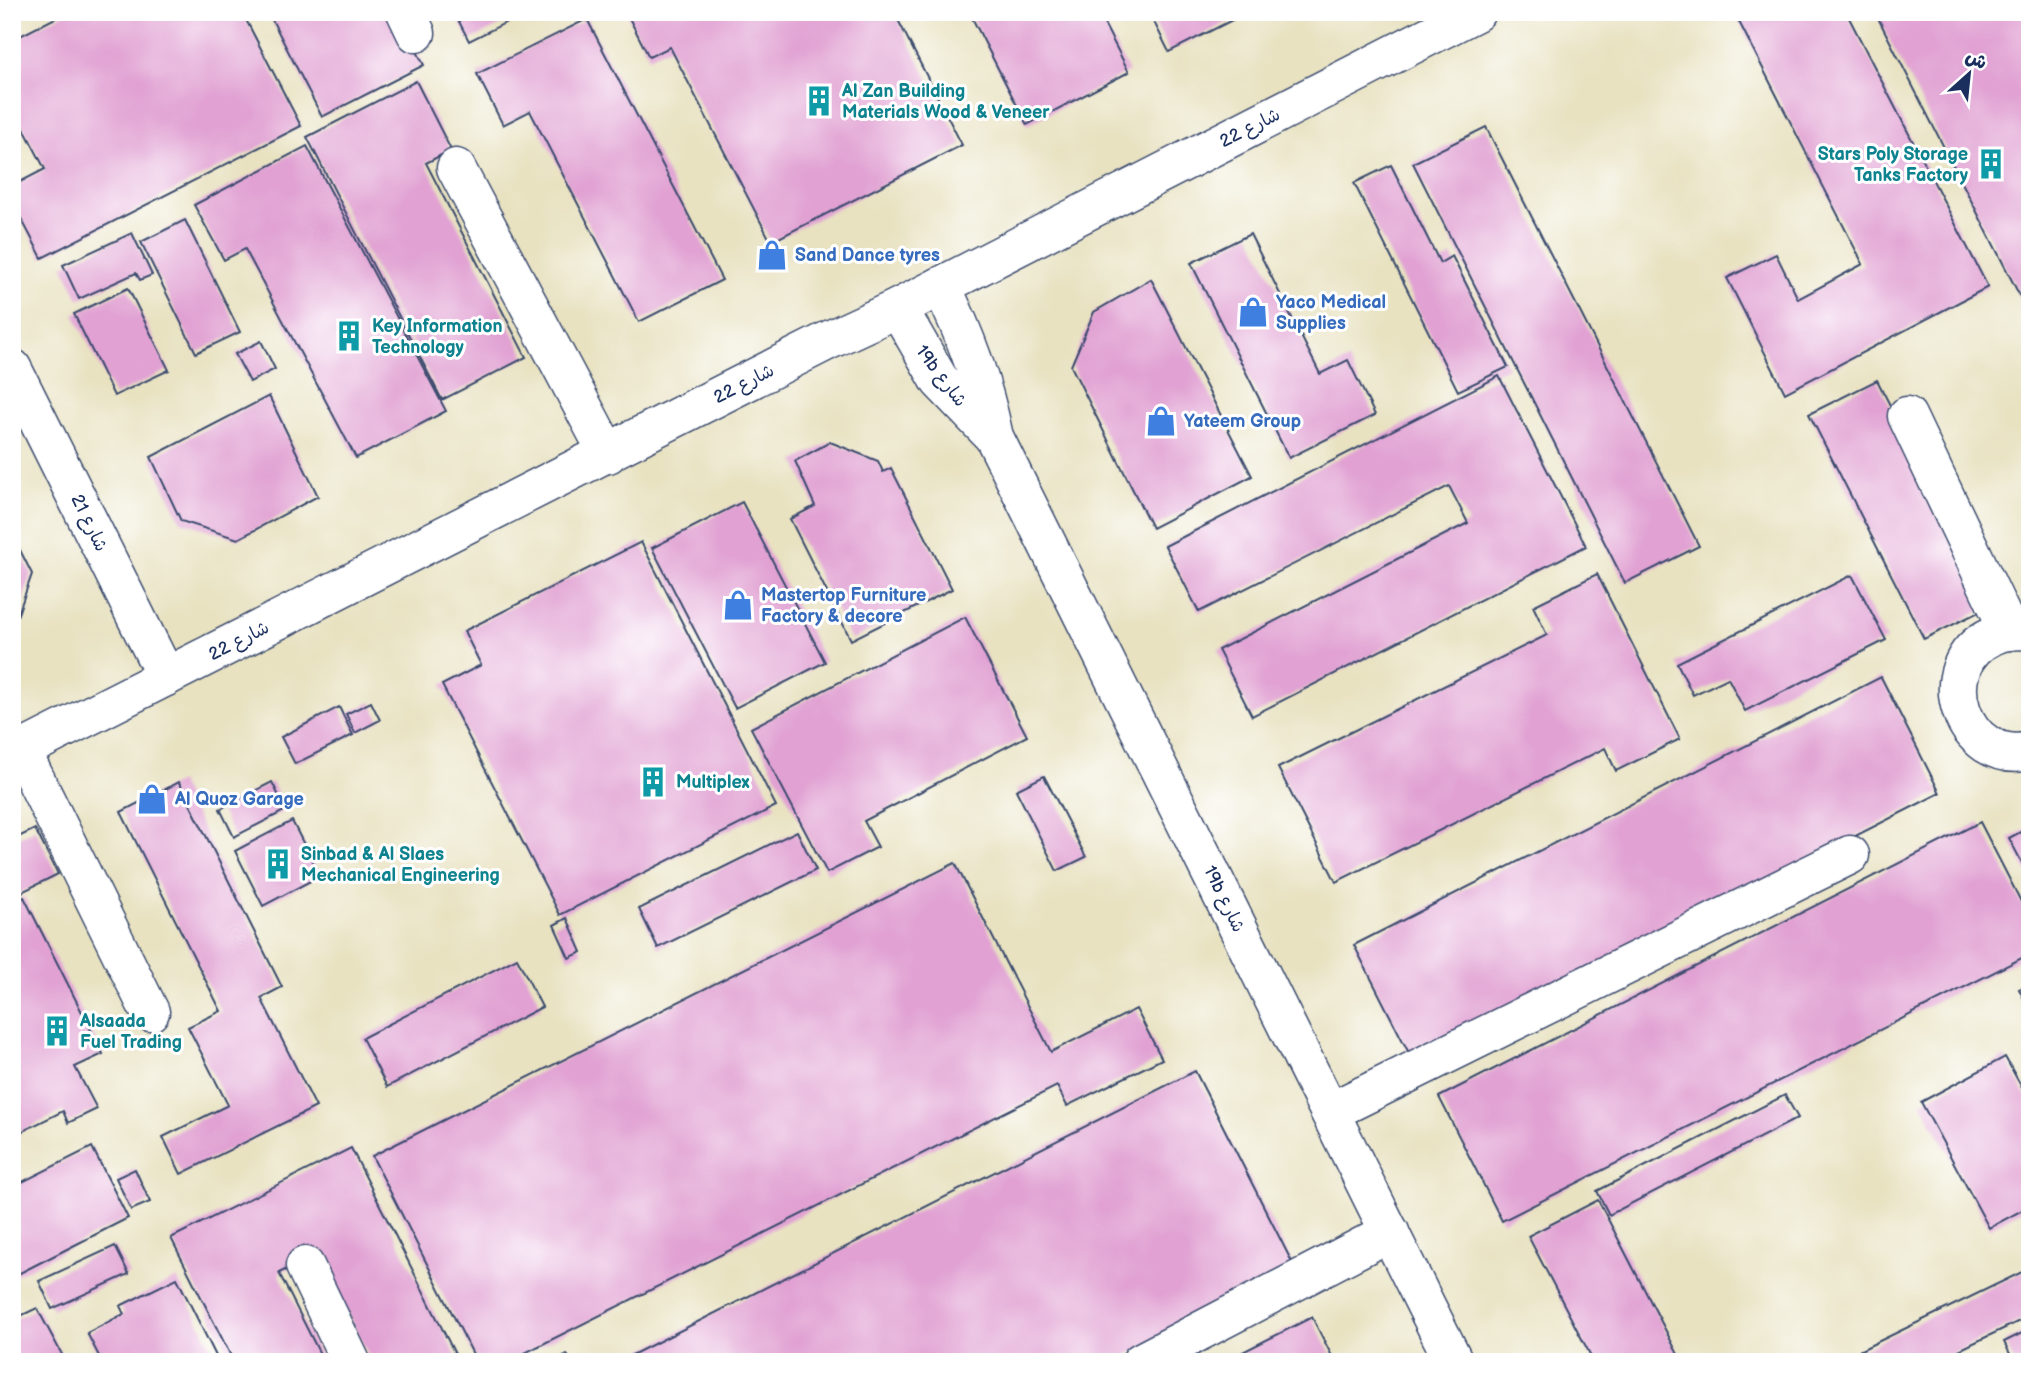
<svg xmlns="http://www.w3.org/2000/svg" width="2042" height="1374" viewBox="0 0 2042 1374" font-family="'Balsamiq Sans','Playpen Sans Arabic',sans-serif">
	<rect width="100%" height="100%" fill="#fff"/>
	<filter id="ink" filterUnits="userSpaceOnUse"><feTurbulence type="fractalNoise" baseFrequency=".0143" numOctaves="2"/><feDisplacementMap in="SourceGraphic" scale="14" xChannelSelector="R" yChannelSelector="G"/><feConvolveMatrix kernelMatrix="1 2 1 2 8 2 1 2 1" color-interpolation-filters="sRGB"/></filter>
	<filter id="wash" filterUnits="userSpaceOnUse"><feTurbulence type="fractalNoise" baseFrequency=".00686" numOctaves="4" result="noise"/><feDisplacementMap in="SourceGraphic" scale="28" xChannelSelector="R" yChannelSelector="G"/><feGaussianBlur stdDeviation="1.57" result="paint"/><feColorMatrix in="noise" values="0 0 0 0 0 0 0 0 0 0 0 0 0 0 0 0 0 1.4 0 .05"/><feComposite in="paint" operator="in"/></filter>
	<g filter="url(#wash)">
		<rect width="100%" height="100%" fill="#e8e2c1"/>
		<g id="blocks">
			<!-- building -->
			<g fill="#e1a2d3">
				<polygon points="67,12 242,12 301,126 42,258 12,201 12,186 45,169 20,121 12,125 12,40"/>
				<polygon points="268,12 397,12 424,65 322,117"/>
				<polygon points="454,12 527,12 469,41"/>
				<polygon points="626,12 894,12 962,145 771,242 670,47 649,57"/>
				<polygon points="969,12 1098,12 1129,72 1027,125"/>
				<polygon points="1149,12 1248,12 1169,52"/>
				<polygon points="1734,12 1846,12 1988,287 1785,393 1727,278 1776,254 1798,299 1863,264"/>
				<polygon points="1875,12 2030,12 2030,316"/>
				<polygon points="587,19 722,280 639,322 530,111 503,125 477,74"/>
				<polygon points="416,81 451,150 426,163 526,357 442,400 307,137"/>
				<polygon points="1486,127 1699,546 1625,583 1413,163"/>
				<polygon points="307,146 446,411 356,458 245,249 224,260 194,205"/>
				<polygon points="1391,165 1440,263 1452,256 1508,367 1458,391 1354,183"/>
				<polygon points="185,220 240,332 196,353 141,242"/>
				<polygon points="132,233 152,275 140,280 136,273 79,299 63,265"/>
				<polygon points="1250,234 1320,374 1348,360 1375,415 1289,458 1191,263"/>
				<polygon points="1151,279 1252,476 1152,528 1071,366 1094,312"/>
				<polygon points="128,288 169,370 114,396 74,314"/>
				<polygon points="261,341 275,369 250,382 235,354"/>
				<polygon points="1499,376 1586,546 1252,716 1218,650 1468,523 1449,486 1199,612 1165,546"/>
				<polygon points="1877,380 1993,605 1924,639 1809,414"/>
				<polygon points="269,396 318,496 238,539 181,521 151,457"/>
				<polygon points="830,442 878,461 883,472 891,468 952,589 851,640 790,519 815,506 795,461"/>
				<polygon points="742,502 825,662 735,708 652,548"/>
				<polygon points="12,534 32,574 13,628 12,628"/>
				<polygon points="641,542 776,806 560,915 442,685 481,665 464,631"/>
				<polygon points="1597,574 1680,739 1616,771 1605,748 1336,882 1278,768 1547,635 1533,606"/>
				<polygon points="1852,575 1886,640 1745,711 1728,678 1693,695 1677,663"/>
				<polygon points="965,617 1027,736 864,821 878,847 827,873 751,728"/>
				<polygon points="1881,677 1940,793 1413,1061 1354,945"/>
				<polygon points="371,702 380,720 355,733 346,714"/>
				<polygon points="339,707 353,735 295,764 281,737"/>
				<polygon points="1044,776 1086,857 1057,871 1016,790"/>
				<polygon points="179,782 282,987 261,998 316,1107 181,1174 163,1137 228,1105 188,1027 221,1011 121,812"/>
				<polygon points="272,782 286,810 234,837 220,809"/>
				<polygon points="292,821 320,876 263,906 235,851"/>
				<polygon points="1980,822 2030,919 2030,954 1502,1221 1439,1097"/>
				<polygon points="2030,827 2030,878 2009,838"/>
				<polygon points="35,829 58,874 12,897 12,840"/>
				<polygon points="797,831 816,870 658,948 639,909"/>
				<polygon points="955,863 1051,1052 1136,1009 1162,1059 1067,1106 1057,1086 507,1362 477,1362 372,1156"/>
				<polygon points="24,897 103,1054 75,1067 97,1109 68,1123 63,1111 21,1132 12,1113 12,903"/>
				<polygon points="567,918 582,952 569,958 554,925"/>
				<polygon points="517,958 542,1007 387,1087 362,1038"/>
				<polygon points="2030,984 2030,1011 2019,989"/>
				<polygon points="2005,1057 2030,1102 2030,1206 1989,1228 1921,1102"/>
				<polygon points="1195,1071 1296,1270 1113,1362 618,1362"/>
				<polygon points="1785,1095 1798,1118 1609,1215 1597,1191"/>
				<polygon points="92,1147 128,1218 12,1277 12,1187"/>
				<polygon points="351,1148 459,1362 372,1362 317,1254 279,1273 324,1362 234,1362 171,1238"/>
				<polygon points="135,1169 150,1202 131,1210 116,1178"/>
				<polygon points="1598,1200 1682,1362 1594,1362 1528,1236"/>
				<polygon points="115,1246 129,1274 52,1309 39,1281"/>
				<polygon points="2024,1271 2030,1281 2030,1316 1934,1362 1836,1362"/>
				<polygon points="177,1278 219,1362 102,1362 87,1333 124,1314 120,1306"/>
				<polygon points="37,1308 66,1362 12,1362 12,1320"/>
				<polygon points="1312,1317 1335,1362 1223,1362"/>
				<polygon points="2030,1329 2030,1362 2014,1362 2004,1342"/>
				<polygon points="567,1354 571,1362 552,1362"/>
			</g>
		</g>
	</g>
	<g filter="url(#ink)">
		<use href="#blocks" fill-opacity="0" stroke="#3a4a6d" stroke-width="2"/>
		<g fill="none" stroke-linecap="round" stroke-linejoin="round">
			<!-- minor casing -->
			<g stroke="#3a4a6d" stroke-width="41">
				<g id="minor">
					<polyline points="406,12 416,33"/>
					<polyline points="456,168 608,454"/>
					<path d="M 941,286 C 966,335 983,383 994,437 L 1454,1362"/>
					<polyline points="898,308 940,381 994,437"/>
					<polyline points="12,368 166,677"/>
					<polyline points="1907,416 2009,631"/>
					<path d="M 2030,630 C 2017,630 2004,630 1992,636 C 1928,665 1962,767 2030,751"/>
					<polyline points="21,750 150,1012"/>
					<polyline points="12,755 827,341 898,308 1476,12"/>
					<polyline points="1330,1112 1850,855"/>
					<polyline points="305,1266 351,1362"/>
					<polyline points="1141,1362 1390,1232"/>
				</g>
			</g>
			<!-- minor -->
			<use href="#minor" stroke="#fff" stroke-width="38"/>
		</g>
	</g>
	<!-- icons -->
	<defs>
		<g id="building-bare" transform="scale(2.415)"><path d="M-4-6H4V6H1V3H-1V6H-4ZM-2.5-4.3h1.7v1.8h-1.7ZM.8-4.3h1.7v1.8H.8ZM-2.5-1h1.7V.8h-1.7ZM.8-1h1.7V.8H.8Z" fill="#0f9aa8" stroke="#fff" stroke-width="2.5" paint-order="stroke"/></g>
		<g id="shop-bare" transform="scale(2.415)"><path d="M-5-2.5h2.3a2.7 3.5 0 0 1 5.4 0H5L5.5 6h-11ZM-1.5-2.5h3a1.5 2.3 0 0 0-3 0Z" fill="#3f7fe0" stroke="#fff" stroke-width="2.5" paint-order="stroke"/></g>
	</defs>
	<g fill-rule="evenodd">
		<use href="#building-bare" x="819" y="101"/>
		<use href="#building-bare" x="1991" y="164"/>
		<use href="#shop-bare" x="772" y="255"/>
		<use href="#shop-bare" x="1253" y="312"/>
		<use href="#building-bare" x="349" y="336"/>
		<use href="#shop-bare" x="1161" y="421"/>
		<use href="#shop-bare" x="738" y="605"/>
		<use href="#building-bare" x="653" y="782"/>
		<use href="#shop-bare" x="152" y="799"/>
		<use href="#building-bare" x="278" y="864"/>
		<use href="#building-bare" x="57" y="1031"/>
	</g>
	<g text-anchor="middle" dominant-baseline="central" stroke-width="6" stroke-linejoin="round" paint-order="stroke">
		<!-- culture labels -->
		<g font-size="18" font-weight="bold" fill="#0d838f" stroke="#fff" text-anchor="start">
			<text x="842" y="91">Al Zan Building<tspan x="842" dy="21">Materials Wood &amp; Veneer</tspan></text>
			<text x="1968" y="154" text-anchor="end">Stars Poly Storage<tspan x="1968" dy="21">Tanks Factory</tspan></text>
			<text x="372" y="326">Key Information<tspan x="372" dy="21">Technology</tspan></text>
			<text x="676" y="782">Multiplex</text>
			<text x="301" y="854">Sinbad &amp; Al Slaes<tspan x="301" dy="21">Mechanical Engineering</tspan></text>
			<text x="80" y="1021">Alsaada<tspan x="80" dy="21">Fuel Trading</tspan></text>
		</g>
		<!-- street labels -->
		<g font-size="18" fill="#1b2f5e" stroke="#fff">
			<text transform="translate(1250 128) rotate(-27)">شارع 22</text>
			<text transform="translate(941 376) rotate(53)">19b شارع</text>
			<text transform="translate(744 384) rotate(-27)">شارع 22</text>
			<text transform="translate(89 523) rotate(64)">شارع 21</text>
			<text transform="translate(239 641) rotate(-27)">شارع 22</text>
			<text transform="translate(1224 899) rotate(64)">19b شارع</text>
		</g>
		<!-- shop labels -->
		<g font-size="18" font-weight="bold" fill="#366cbe" stroke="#fff" text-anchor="start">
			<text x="795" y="255">Sand Dance tyres</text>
			<text x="1276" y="302">Yaco Medical<tspan x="1276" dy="21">Supplies</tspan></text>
			<text x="1184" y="421">Yateem Group</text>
			<text x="761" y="595">Mastertop Furniture<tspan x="761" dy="21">Factory &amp; decore</tspan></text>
			<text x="175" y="799">Al Quoz Garage</text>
		</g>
	</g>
	<!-- margin -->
	<rect width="2042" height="1374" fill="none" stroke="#fff" stroke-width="42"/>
	<!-- north arrow -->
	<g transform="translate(1969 74) rotate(27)" stroke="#ffffff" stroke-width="5" paint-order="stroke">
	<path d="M0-5L12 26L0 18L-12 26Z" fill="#1b2f5e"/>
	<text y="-10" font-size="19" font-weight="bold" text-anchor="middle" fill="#1b2f5e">ش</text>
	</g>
</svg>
